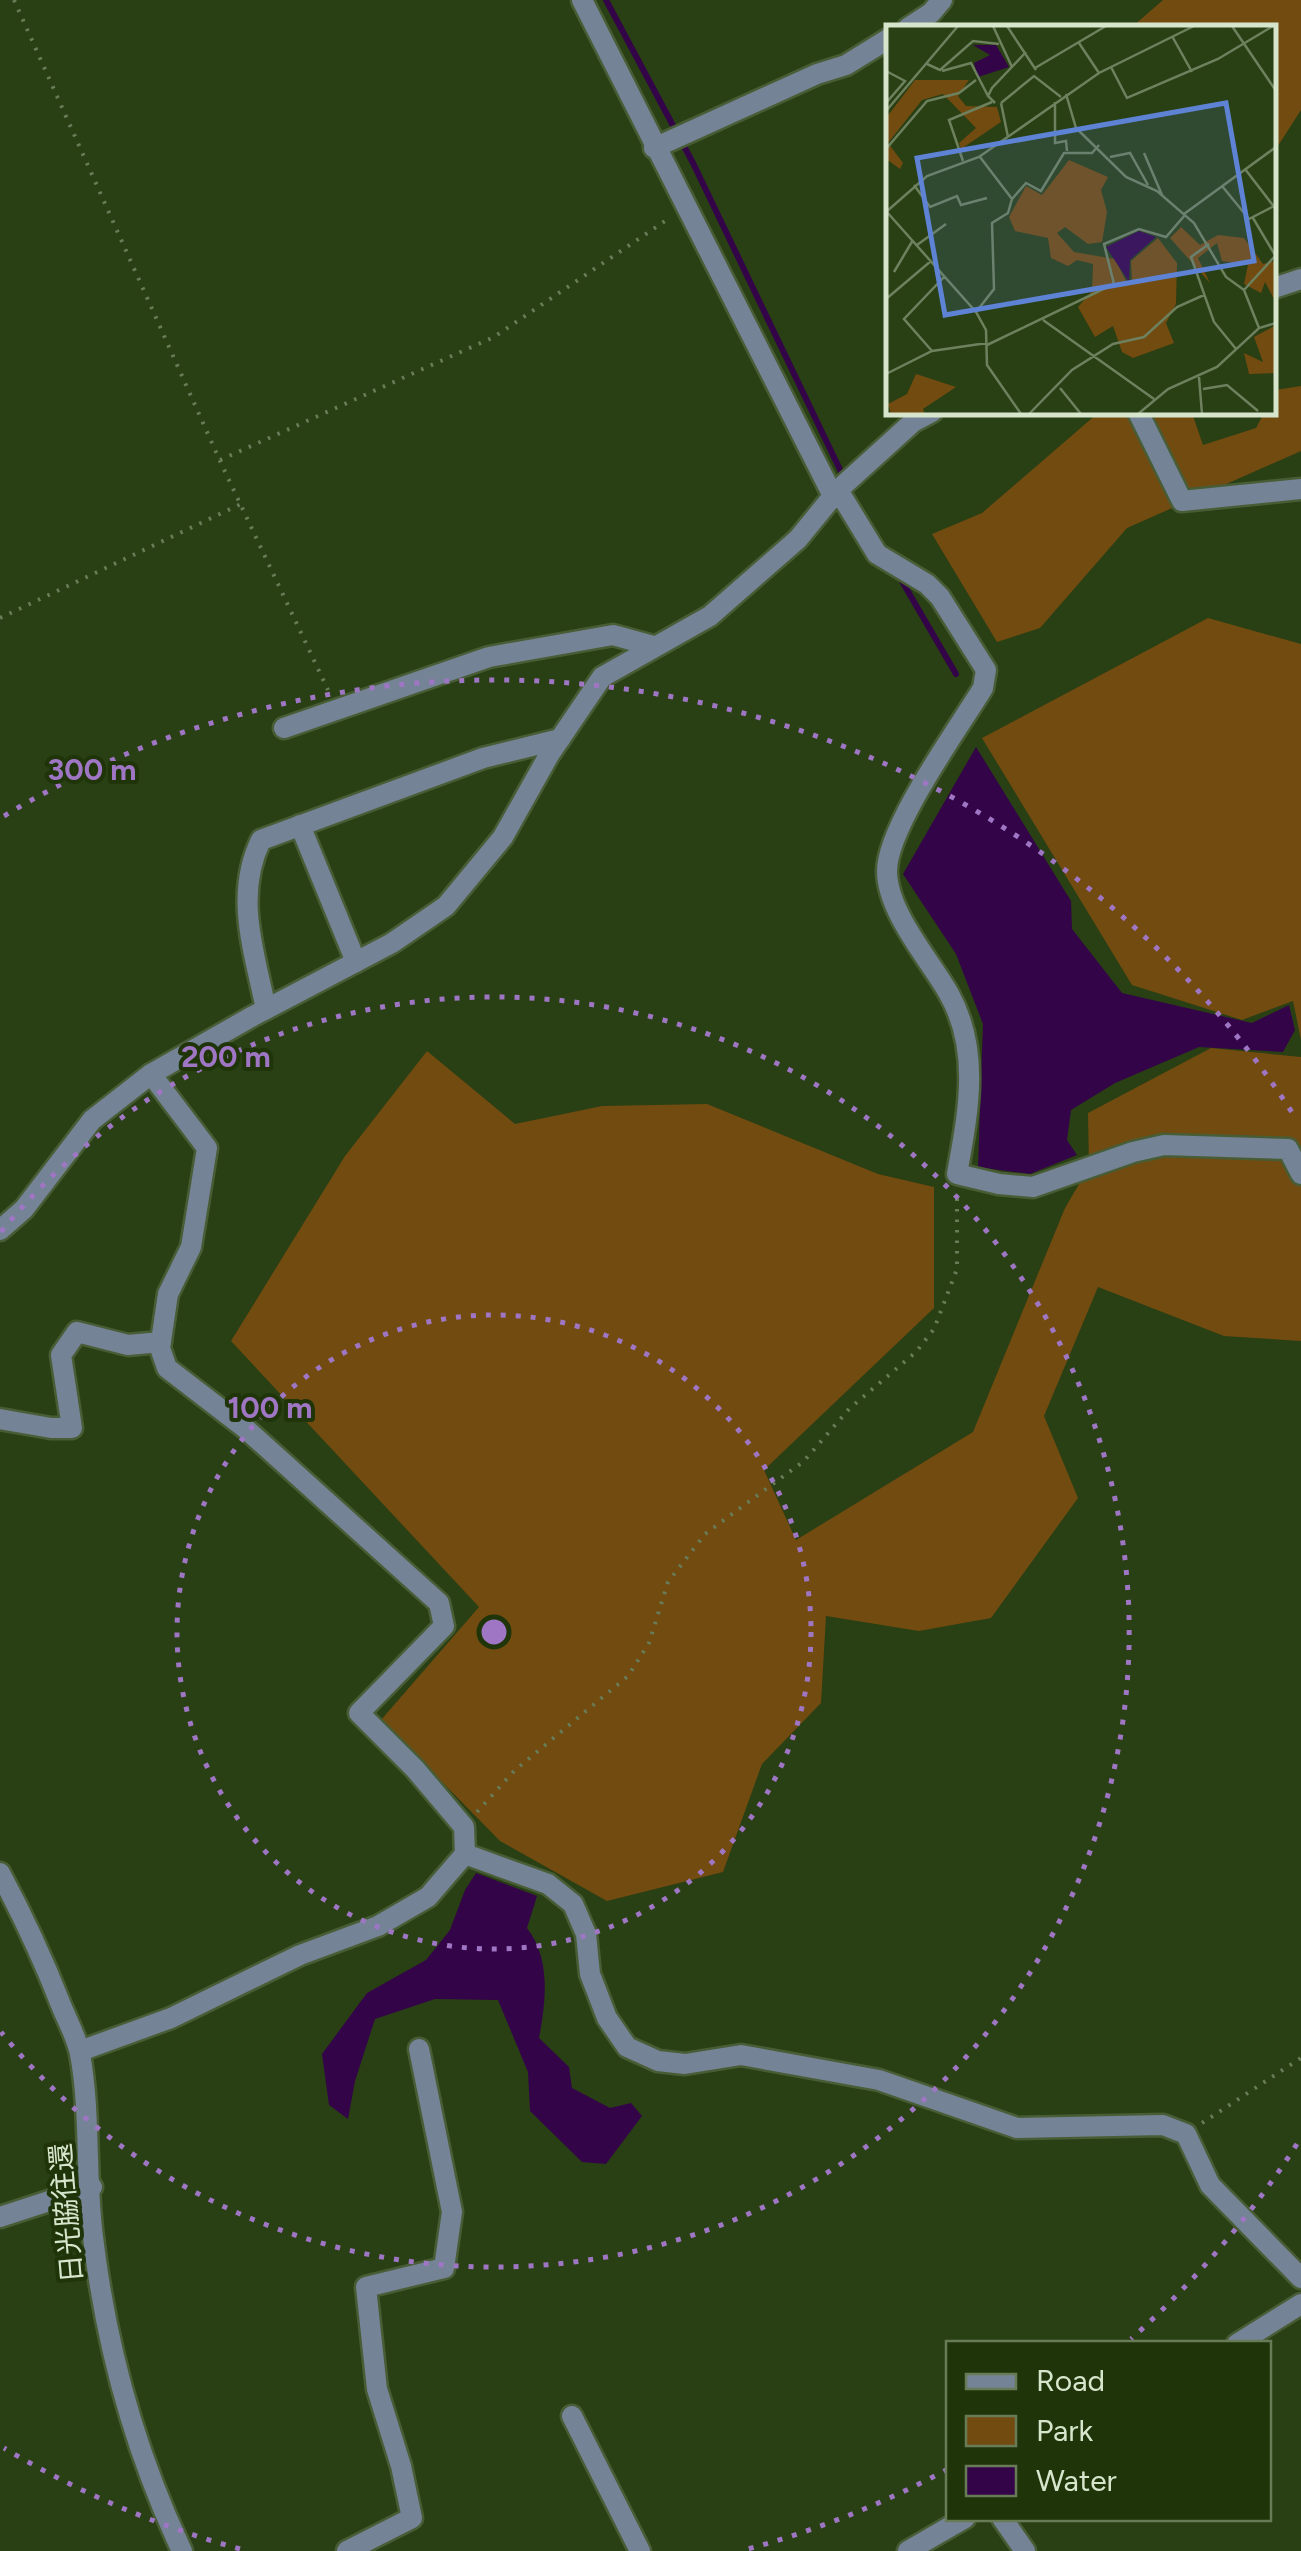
<svg xmlns="http://www.w3.org/2000/svg" width="1301" height="2551" viewBox="0 0 1301 2551" font-family="Figtree,'Noto Sans JP',sans-serif">
	<rect width="100%" height="100%" fill="#293f14"/>
	<!-- green -->
	<g fill="#724b10">
		<polygon points="1163,0 1301,0 1301,110 1274,152 1274,28 1132,27"/>
		<polygon points="1301,386 1301,451 1127,528 1040,628 997,642 932,534 982,513 1098,413 1192,413 1203,445 1256,428 1264,413 1274,412 1275,390"/>
		<polygon points="1208,618 1301,644 1301,1040 1293,1001 1242,1020 1132,985 982,738"/>
		<polygon points="1211,1048 1301,1057 1301,1341 1224,1336 1098,1287 1044,1416 1078,1498 991,1618 919,1631 826,1616 821,1703 762,1764 723,1872 607,1901 500,1841 381,1720 479,1607 231,1341 345,1156 427,1051 515,1124 602,1106 707,1104 878,1174 934,1187 934,1308 764,1470 796,1540 973,1432 1065,1208 1089,1167 1088,1113"/>
	</g>
	<!-- water -->
	<g fill="#340449">
		<polygon points="976,747 1071,901 1072,929 1122,993 1252,1023 1289,1005 1295,1030 1283,1052 1199,1047 1115,1083 1071,1110 1067,1140 1077,1155 1030,1174 978,1167 983,1024 956,954 903,874"/>
		<path d="M 476,1873 L 537,1896 L 527,1928 C 551,1959 546,2001 539,2038 L 569,2067 L 572,2088 L 610,2108 L 631,2103 L 642,2116 L 606,2164 L 582,2162 L 530,2111 L 528,2072 L 498,2000 L 435,1999 L 375,2019 L 355,2081 L 348,2119 L 329,2105 L 322,2054 L 367,1993 L 426,1960 L 450,1930 L 465,1890 Z"/>
	</g>
	<g fill="none" stroke-linecap="round" stroke-linejoin="round">
		<!-- stream -->
		<g stroke="#340449" stroke-width="6">
			<polyline points="606,0 693,163 844,478"/>
			<polyline points="899,576 956,674"/>
		</g>
		<!-- minor casing -->
		<g stroke="#485d35" stroke-width="25">
			<g id="minor">
				<polyline points="582,0 833,496"/>
				<polyline points="908,28 931,13 942,0"/>
				<polyline points="654,148 817,74 846,65 888,39"/>
				<polyline points="1138,412 1182,501 1301,489"/>
				<polyline points="284,728 489,657 613,635 653,646"/>
				<polyline points="300,825 356,962"/>
				<path d="M 266,1009 C 254,951 234,895 261,840 L 483,758 L 560,739"/>
				<path d="M 0,1230 L 24,1209 L 92,1120 L 151,1074 L 253,1016 L 392,943 L 446,906 L 503,837 L 549,755 L 602,677 L 710,616 L 798,539 L 838,490 L 877,554 L 927,584 L 940,597 L 986,670 L 983,688 C 958,729 887,827 887,871 C 887,912 930,960 949,994 C 981,1051 968,1113 957,1174 L 999,1184 L 1033,1187 L 1133,1152 L 1164,1145 L 1288,1149 L 1301,1174"/>
				<polyline points="0,1419 51,1428 72,1428 61,1355 77,1332 128,1345 161,1342"/>
				<polyline points="465,1854 548,1884 573,1904 586,1934 590,1974 607,2018 627,2047 658,2061 685,2064 741,2055 879,2080 1017,2128 1163,2125 1186,2134 1210,2185 1301,2278"/>
				<path d="M 0,1873 C 23,1916 43,1959 61,2005 C 67,2020 77,2038 80,2054 C 91,2114 85,2177 93,2237 C 106,2346 135,2452 182,2551"/>
				<polyline points="80,2051 171,2018 300,1955 378,1926 428,1897 465,1854 464,1827 415,1769 359,1713 444,1626 439,1603 245,1428 167,1368 160,1348 168,1294 191,1247 207,1148 151,1074"/>
				<polyline points="0,2217 92,2187"/>
				<polyline points="572,2416 640,2551"/>
				<polyline points="1002,2518 1025,2551"/>
				<polyline points="347,2551 412,2518 401,2466 377,2389 366,2287 444,2268 452,2212 419,2049"/>
			</g>
		</g>
		<!-- tertiary casing -->
		<g stroke="#485d35" stroke-width="25">
			<g id="tertiary">
				<polyline points="1274,288 1301,279"/>
				<polyline points="838,490 913,422 932,412"/>
				<polyline points="1237,2344 1301,2304"/>
				<polyline points="908,2551 965,2518"/>
			</g>
		</g>
		<!-- path -->
		<g stroke="#697c58" stroke-width="4" stroke-dasharray="2.5 8" stroke-linecap="butt">
			<polyline points="14,0 220,461 328,690"/>
			<polyline points="220,460 494,337 668,219"/>
			<polyline points="0,618 241,504"/>
			<polyline points="477,1812 514,1771 628,1676 649,1643 668,1582 705,1534 804,1461 849,1409 916,1352 934,1329 957,1269 957,1194"/>
			<polyline points="1202,2123 1301,2058"/>
		</g>
		<!-- minor -->
		<use href="#minor" stroke="#748395" stroke-width="20"/>
		<!-- tertiary -->
		<use href="#tertiary" stroke="#748395" stroke-width="20"/>
	</g>
	<!-- distance rings -->
	<g fill="none" stroke="#9f76c4" stroke-width="5" stroke-dasharray="5 10">
		<circle cx="494" cy="1632" r="317"/>
		<path d="M1 1232A635 635 0 1 1 1 2032"/>
		<path d="M1297 2144A952 952 0 0 1 1131 2339M948 2469A952 952 0 0 1 748 2549M240 2549A952 952 0 0 1 4 2448M4 816A952 952 0 0 1 1297 1120"/>
	</g>
	<g text-anchor="middle" dominant-baseline="central" stroke-width="8" stroke-linejoin="round" paint-order="stroke">
		<!-- street labels -->
		<g font-size="28" fill="#d6e5cc" stroke="#1f3409">
			<text transform="translate(66 2213) rotate(-95)">日光脇往還</text>
		</g>
	</g>
	<!-- overview -->
	<g transform="translate(886 25)">
		<rect width="390" height="390" fill="#293f14"/>
		<path d="M 29,55 L 83,55 L 72,71 L 80,81 L 111,82 L 115,97 L 75,124 L 73,118 L 90,103 L 57,69 L 36,75 L 2,118 L 17,138 L 14,144 L 0,134 L 0,93 ZM 183,135 L 222,152 L 215,165 L 221,187 L 216,217 L 202,219 L 179,202 L 171,208 L 188,227 L 229,234 L 241,258 L 246,256 L 245,236 L 272,213 L 291,238 L 290,279 L 280,298 L 288,318 L 247,333 L 236,327 L 227,301 L 209,312 L 192,282 L 206,266 L 207,239 L 191,235 L 182,241 L 165,233 L 162,213 L 129,206 L 123,192 L 140,161 L 156,170 ZM 295,202 L 314,220 L 332,210 L 358,213 L 377,239 L 390,236 L 390,278 L 379,257 L 375,268 L 358,259 L 362,240 L 336,236 L 331,218 L 312,233 L 324,258 L 284,213 ZM 390,300 L 390,348 L 363,349 L 358,328 L 377,337 L 368,312 ZM 30,349 L 70,362 L 37,384 L 39,389 L 5,389 L 2,379 L 21,369 Z" fill="#724b10"/>
		<path d="M 87,20 L 110,20 L 123,42 L 92,52 L 88,38 L 104,30 ZM 253,206 L 270,212 L 244,235 L 243,257 L 220,222 Z" fill="#340449"/>
		<path fill="none" stroke="#6e815e" stroke-width="2.5" d="M 107,1 L 126,42M 121,1 L 150,45M 346,1 L 390,66M 286,11 L 306,47M 193,18 L 213,48M 41,39 L 54,45 L 87,16 L 113,19M 225,42 L 241,73 L 332,34 L 387,1M 149,43 L 220,1M 0,46 L 19,56 L 0,78M 56,46 L 85,38 L 102,71M 180,69 L 190,103 L 240,152 L 271,166 L 308,198 L 340,252 L 358,265 L 373,303M 169,77 L 169,118 L 180,116 L 181,126M 109,78 L 102,71 L 106,63 L 140,27M 115,78 L 148,51 L 175,72M 115,78 L 122,112M 0,86 L 72,1M 0,124 L 41,76 L 73,68 L 90,55M 258,128 L 276,170M 94,132 L 126,174M 224,132 L 244,128 L 262,160M 77,136 L 63,95 L 106,77M 359,144 L 389,183M 28,160 L 44,182 L 71,171 L 75,180 L 101,173M 336,161 L 363,194 L 388,181M 126,174 L 140,158 L 155,166 L 178,128 L 206,128 L 213,120M 0,186 L 90,287 L 100,305 L 101,340 L 135,389M 0,187 L 41,151 L 93,132 L 213,48 L 308,1M 298,189 L 390,122M 367,193 L 389,230M 323,219 L 305,232 L 328,297 L 350,324M 31,220 L 60,199M 8,247 L 27,215M 358,265 L 390,230M 0,274 L 45,236M 90,287 L 108,264 L 106,198 L 122,188 L 126,174M 157,295 L 268,374M 101,320 L 228,259 L 218,219 L 253,204 L 280,212 L 299,190M 46,326 L 18,294 L 58,252M 0,349 L 46,326 L 101,318M 313,352 L 316,389M 174,363 L 195,389M 317,364 L 341,360 L 372,386M 143,389 L 186,345 L 227,319 L 258,312 L 291,282 L 318,270M 252,389 L 282,364 L 331,342 L 373,303 L 390,298"/>
		<path fill="#5e83d4" fill-opacity="0.15" stroke="#5e83d4" stroke-width="5" d="M 340,78 L 368,236 L 59,290 L 31,133 Z"/>
		<rect width="390" height="390" fill="none" stroke="#d6e5cc" stroke-width="5"/>
	</g>
	<circle cx="494" cy="1632" r="15" fill="#9f76c4" stroke="#1f3409" stroke-width="5"/>
	<g font-size="30" text-anchor="middle" font-weight="bold" fill="#9f76c4" stroke="#1f3409" stroke-width="8" stroke-linejoin="round" paint-order="stroke">
		<text x="92" y="780">300 m</text>
		<text x="226" y="1067">200 m</text>
		<text x="270" y="1418">100 m</text>
	</g>
	<!-- legend -->
	<rect x="946" y="2341" width="325" height="180" fill="#1f3409" stroke="#687b57" stroke-width="2.5"/>
	<rect x="966" y="2374" width="50" height="15" fill="#748395" stroke="#687b57" stroke-width="2.5"/>
	<text x="1036" y="2391" font-size="30" fill="#d6e5cc">Road</text>
	<rect x="966" y="2416" width="50" height="30" fill="#724b10" stroke="#687b57" stroke-width="2.5"/>
	<text x="1036" y="2441" font-size="30" fill="#d6e5cc">Park</text>
	<rect x="966" y="2466" width="50" height="30" fill="#340449" stroke="#687b57" stroke-width="2.5"/>
	<text x="1036" y="2491" font-size="30" fill="#d6e5cc">Water</text>
</svg>
